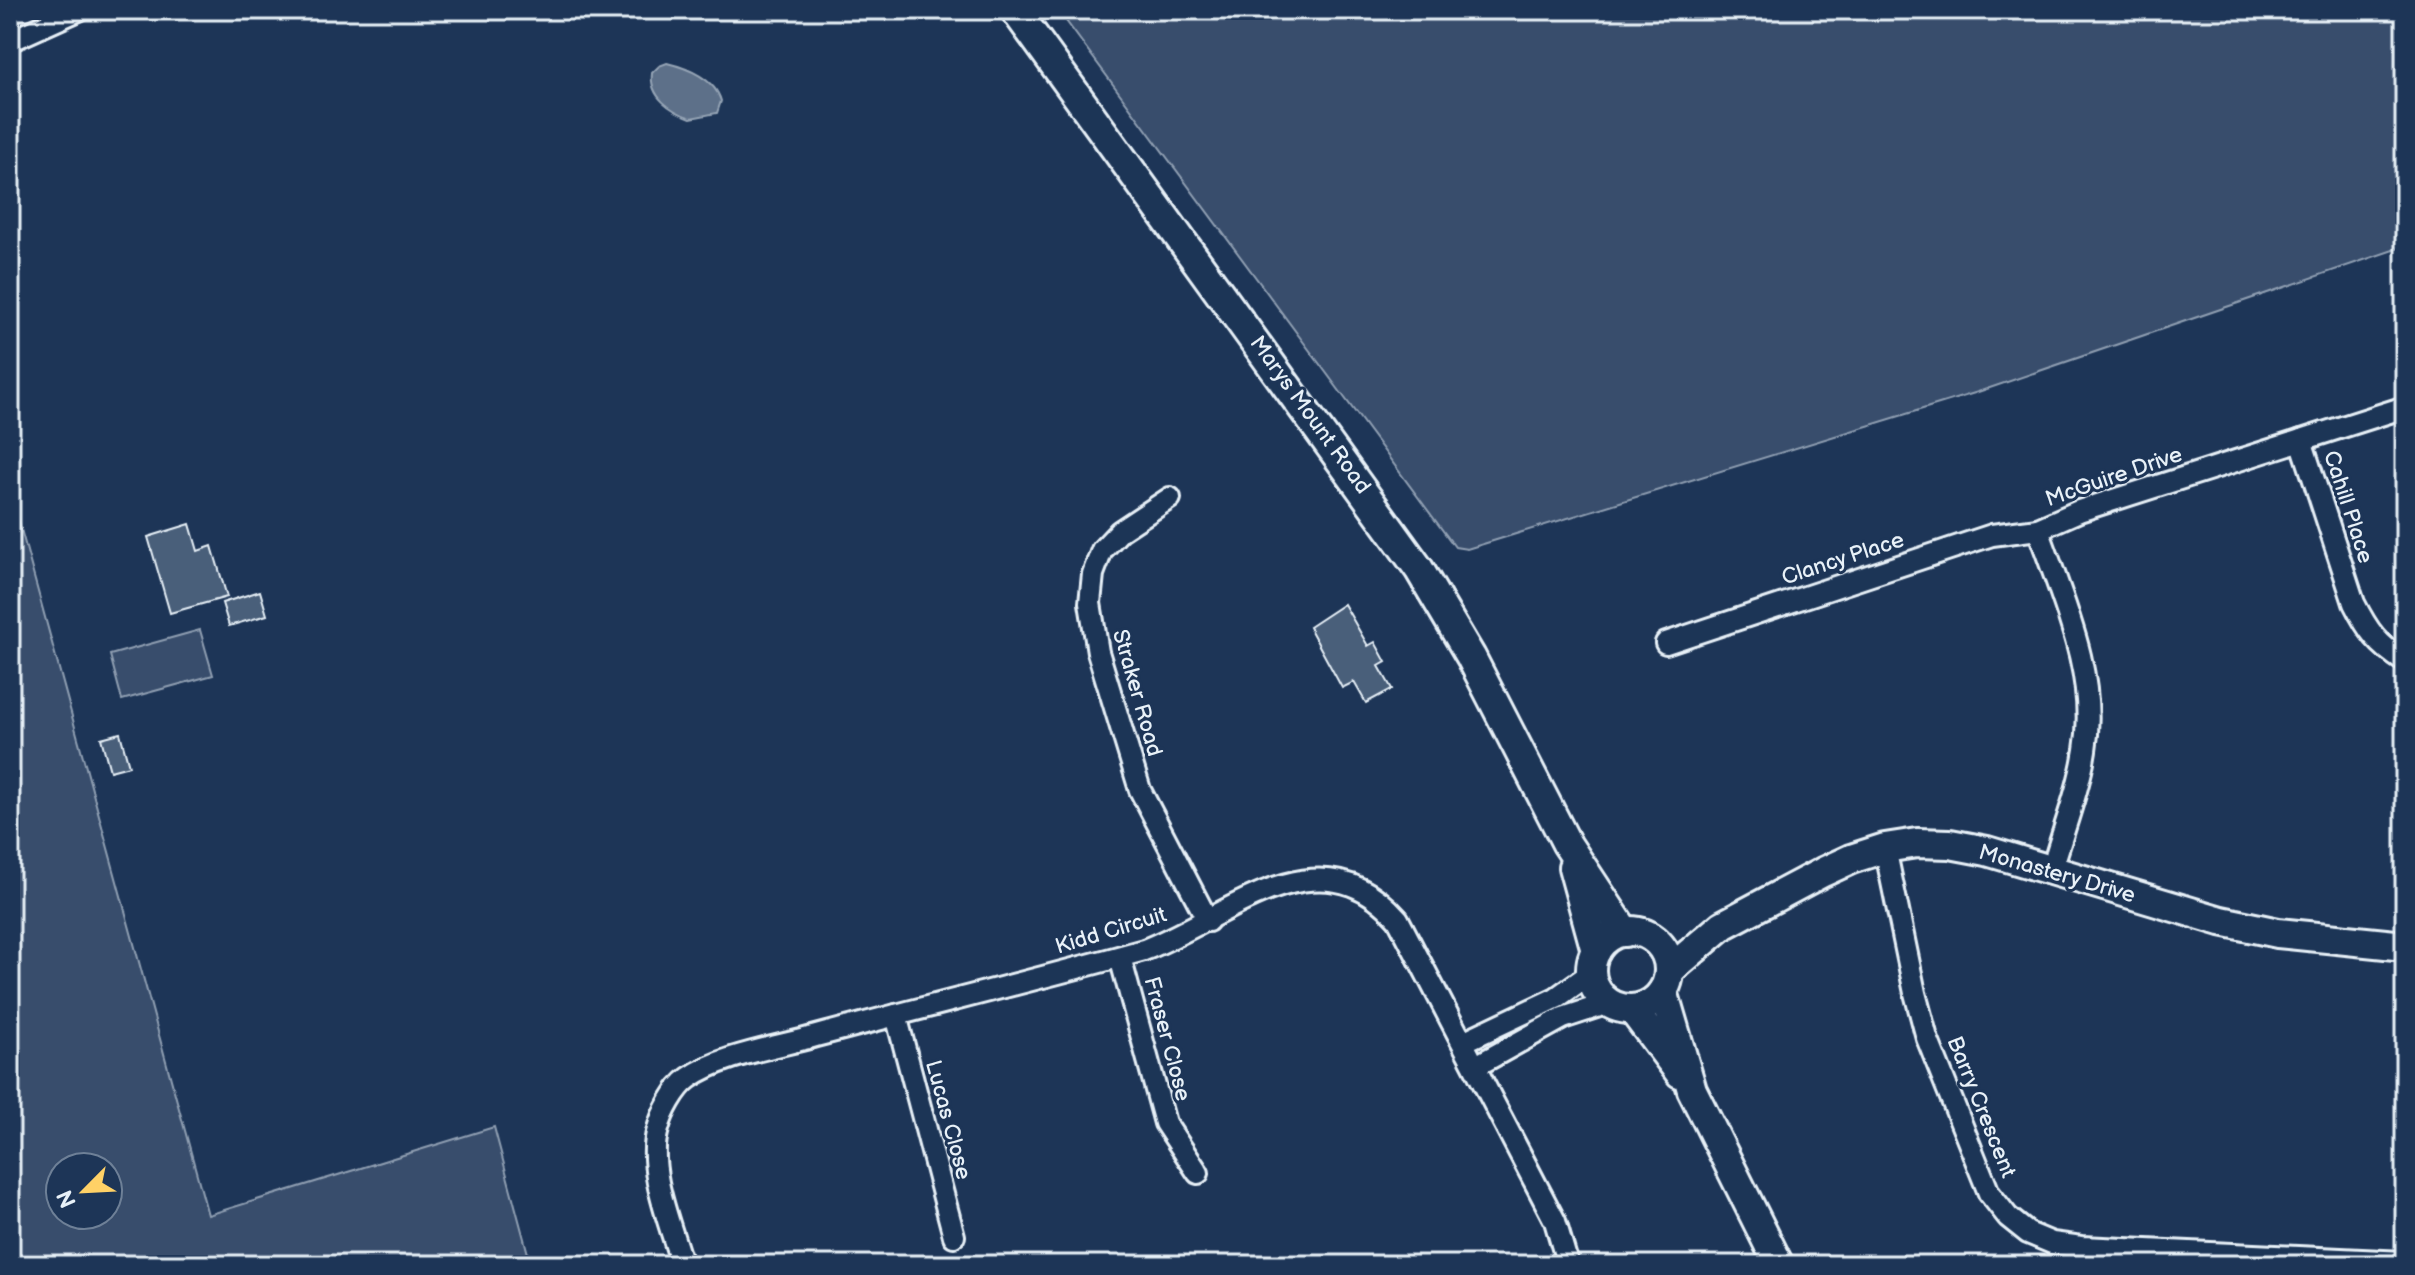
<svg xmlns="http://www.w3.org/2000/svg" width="2415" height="1275" viewBox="0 0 2415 1275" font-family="'Balsamiq Sans',sans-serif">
	<rect width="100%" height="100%" fill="#1d3557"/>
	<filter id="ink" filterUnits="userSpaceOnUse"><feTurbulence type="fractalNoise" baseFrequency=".0125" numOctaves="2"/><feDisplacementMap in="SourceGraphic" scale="16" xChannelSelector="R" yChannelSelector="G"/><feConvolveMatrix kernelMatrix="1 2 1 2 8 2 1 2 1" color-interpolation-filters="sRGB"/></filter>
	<g filter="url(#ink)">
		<!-- green -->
		<g fill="#374d6c" stroke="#909fb2" stroke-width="2" fill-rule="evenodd">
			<polygon points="1058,10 2405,10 2405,246 1978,392 1467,549 1455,547"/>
			<path d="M 10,489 L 208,1215 L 494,1127 L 531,1265 L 10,1265 ZM 108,1167 L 108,1215 L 60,1215 L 60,1167 Z"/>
			<polygon points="200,630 213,675 122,700 110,655"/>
		</g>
		<!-- water -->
		<path fill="#5d7089" stroke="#95a4b5" stroke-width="2" d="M 667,63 C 688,68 715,79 721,101 L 717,113 L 691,118 C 671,111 649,97 652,73 L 659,66 Z"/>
		<!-- building -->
		<g fill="#495e7a" stroke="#e8f1f8" stroke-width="2">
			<polygon points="190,524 198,551 212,546 227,597 170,613 148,537"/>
			<polygon points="260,591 267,615 229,626 222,603"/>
			<polygon points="1344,604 1368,646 1375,642 1386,662 1379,666 1392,689 1366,703 1354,682 1342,688 1309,627"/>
			<polygon points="120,733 129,766 110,771 101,738"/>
		</g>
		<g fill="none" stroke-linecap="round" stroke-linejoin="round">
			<!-- street casing -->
			<g stroke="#e8f1f8" stroke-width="26">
				<g id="street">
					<polyline points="10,41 79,10"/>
					<path d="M 2301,440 L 2354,603 C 2368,631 2378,645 2405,662"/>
					<polyline points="1170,498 1120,531 1102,550 1093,574 1090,603 1098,652 1140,790 1208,921"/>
					<polyline points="1666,643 1992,535 2038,529"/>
					<polyline points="1885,848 1915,993 1927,1038 1989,1193 2008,1217 2028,1233 2052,1243 2082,1247 2405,1262"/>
					<path d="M 2052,869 C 2063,830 2079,790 2085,750 C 2098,675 2062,599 2038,529 L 2079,511 L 2405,407"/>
					<polyline points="1120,957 1165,1123 1198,1173"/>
					<polyline points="896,1015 954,1236"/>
					<polyline points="1463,1042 1556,998 1591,973"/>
					<polyline points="1476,1066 1563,1018 1609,1003"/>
					<path d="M 682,1265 C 671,1226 646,1169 658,1129 C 662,1113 675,1088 689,1078 C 721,1055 778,1047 816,1036 C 925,1007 1035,980 1144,950 C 1228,918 1319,828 1398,919 L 1555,1221 L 1568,1265"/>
				</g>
			</g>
			<!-- secondary casing -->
			<g stroke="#e8f1f8" stroke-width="34">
				<g id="secondary">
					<polyline points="1015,10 1419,569 1471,657 1567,844 1625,932"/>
					<polyline points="1573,867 1596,951"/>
					<circle cx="1630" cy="970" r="39"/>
					<polyline points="1669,971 1723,925 1823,872 1851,859 1885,848 1917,843 1950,844 1987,851 2221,921 2278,933 2405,946"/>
					<polyline points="1663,991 1692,1090 1779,1265"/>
					<polyline points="1632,1009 1680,1073"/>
				</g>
			</g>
			<!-- street -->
			<use href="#street" stroke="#1d3557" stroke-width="20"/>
			<!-- secondary -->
			<use href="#secondary" stroke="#1d3557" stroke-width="28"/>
		</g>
	</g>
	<g text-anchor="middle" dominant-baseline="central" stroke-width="6" stroke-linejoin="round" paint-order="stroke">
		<!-- street labels -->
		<g font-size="22" fill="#e8f1f8" stroke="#1d3557">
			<text transform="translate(1310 415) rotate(54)">Marys Mount Road</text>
			<text transform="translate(2114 477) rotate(-19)">McGuire Drive</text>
			<text transform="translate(2348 507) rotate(72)">Cahill Place</text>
			<text transform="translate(1843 559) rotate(-18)">Clancy Place</text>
			<text transform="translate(1137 693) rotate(74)">Straker Road</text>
			<text transform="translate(2057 874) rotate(16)">Monastery Drive</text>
			<text transform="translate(1111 931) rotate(-17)">Kidd Circuit</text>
			<text transform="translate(1167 1039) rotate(75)">Fraser Close</text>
			<text transform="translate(1981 1107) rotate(68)">Barry Crescent</text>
			<text transform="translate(948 1120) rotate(75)">Lucas Close</text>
		</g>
	</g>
	<!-- margin -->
	<rect width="2415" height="1275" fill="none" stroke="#1d3557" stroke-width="40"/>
	<rect x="20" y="20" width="2375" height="1235" fill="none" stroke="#e8f1f8" stroke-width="3" filter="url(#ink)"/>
	<!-- north arrow -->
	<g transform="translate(84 1191) rotate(246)"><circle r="38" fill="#1d3557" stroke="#6e8097" stroke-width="2"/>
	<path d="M0-6L14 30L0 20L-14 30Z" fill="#ffd166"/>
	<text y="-12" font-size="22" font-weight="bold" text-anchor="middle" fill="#e8f1f8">N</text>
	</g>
</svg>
